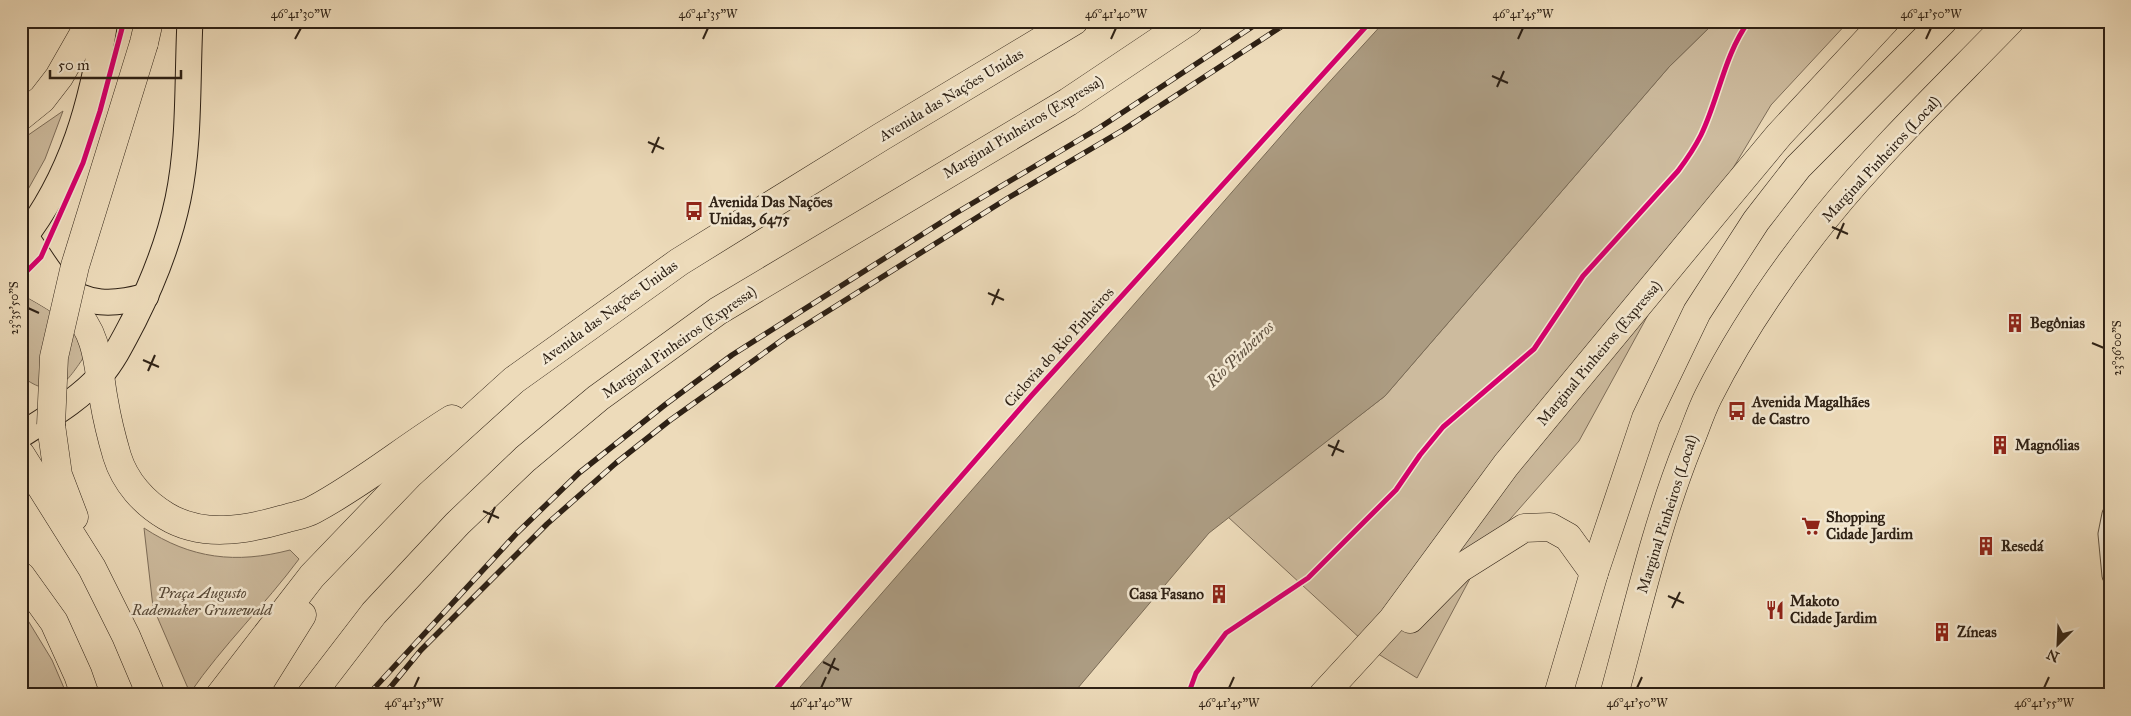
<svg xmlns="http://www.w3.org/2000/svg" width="2131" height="716" viewBox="0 0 2131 716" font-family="'IM FELL Great Primer',serif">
	<rect width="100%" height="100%" fill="#eddbba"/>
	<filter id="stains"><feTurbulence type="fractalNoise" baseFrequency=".004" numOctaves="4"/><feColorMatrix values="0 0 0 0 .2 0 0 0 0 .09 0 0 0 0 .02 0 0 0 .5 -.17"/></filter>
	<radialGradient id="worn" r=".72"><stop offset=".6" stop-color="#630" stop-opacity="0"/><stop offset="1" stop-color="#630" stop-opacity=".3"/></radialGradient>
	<!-- green -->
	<g fill="#cdbb9e" stroke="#7e6e5a">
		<polygon points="1716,21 1849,21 1771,105 1682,253 1579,441 1489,543 1417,678 1375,652 1228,517 1385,396 1669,67"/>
		<polygon points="63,111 45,159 21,202 21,140"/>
		<path d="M 21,292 L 29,292 L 78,331 L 86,354 C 66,383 56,402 21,376 Z"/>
		<path d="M 144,528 C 191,559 236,564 290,550 L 299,559 C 265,605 223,645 190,693 L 153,607 Z"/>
		<polygon points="21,609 52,660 67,695 21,695"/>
	</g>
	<!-- water -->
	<polygon fill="#ac9c82" stroke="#7a6b56" points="1385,21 1716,21 1669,67 1385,396 1209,533 1072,695 793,695 1301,113"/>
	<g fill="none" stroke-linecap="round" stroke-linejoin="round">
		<!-- street casing -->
		<g stroke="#5e503e" stroke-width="17">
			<polyline id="street" points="2110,514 2106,534 2110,576"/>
		</g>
		<!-- primary casing -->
		<g stroke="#2e2115" stroke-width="27">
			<g id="primary">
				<path d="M 25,236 C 36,250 48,272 59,283 C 85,307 115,305 146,296"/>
				<path d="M 21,242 C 73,175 92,103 105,21"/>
				<path d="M 21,435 C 47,418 80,399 100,376 C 114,360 124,339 134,320 C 153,282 169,242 178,199 C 190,142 187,80 190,21"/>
			</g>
		</g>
		<!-- highway casing -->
		<g stroke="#2e2115" stroke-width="29">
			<g id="highway">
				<polyline points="144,43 149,21"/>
				<polyline points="21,116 42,99 59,77 91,21"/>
				<path d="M 21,278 C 39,288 57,297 73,310 C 99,333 98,370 104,401 C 107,419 112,439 117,456 C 125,482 144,503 166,516 C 202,538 246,530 284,519 C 293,516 304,515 313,510 C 362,484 405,448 452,419"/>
				<polyline points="51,425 58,475 74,517"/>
				<polyline points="21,455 92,568 126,636 151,695"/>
				<polyline points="21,576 54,622 78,675 85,695"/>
				<polyline points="1410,619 1459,569 1524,528 1550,527 1568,537 1594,573"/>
				<polyline points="220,695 312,576 410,474 514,380 679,262 881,137 1074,21"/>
				<polyline points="252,695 302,615"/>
				<polyline points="311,695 374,613 457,524 525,459 598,398 718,311 1068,102 1189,21"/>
				<polyline points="1323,695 1392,620 1506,465 1729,195 1779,135 1885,21"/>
				<polyline points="1558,695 1594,573 1646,418 1697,312 1756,221 1798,167 1943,21"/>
				<path d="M 1614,695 C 1637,611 1656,526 1688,446 C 1695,430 1700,413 1708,397 C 1740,333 1781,273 1826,217 C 1882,148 1948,85 2010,21"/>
			</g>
		</g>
		<!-- street -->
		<use href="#street" stroke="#f3e8d2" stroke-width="15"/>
		<!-- primary -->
		<use href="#primary" stroke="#eddbba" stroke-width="25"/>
		<!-- highway -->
		<use href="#highway" stroke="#eddbba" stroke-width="28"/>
		<!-- rail casing -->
		<g stroke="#2e2115" stroke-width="5.5">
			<g id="rail">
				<polyline points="368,695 517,533 579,473 666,404 732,355 956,213 1099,128 1261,21"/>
				<polyline points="384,695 421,650 547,524 616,463 669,421 785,338 1008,198 1123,130 1290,21"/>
			</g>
		</g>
		<!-- rail -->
		<use href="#rail" stroke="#f3e8d2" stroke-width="4" stroke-dasharray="11" stroke-linecap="butt"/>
		<!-- highway-bridge casing -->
		<g stroke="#2e2115" stroke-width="29" stroke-linecap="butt">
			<polyline id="highway-bridge" points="51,425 54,357 75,266 144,43"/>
		</g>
		<!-- highway-bridge -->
		<use href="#highway-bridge" stroke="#eddbba" stroke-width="28"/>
		<!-- cycleway casing -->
		<g stroke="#f3e8d2" stroke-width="8">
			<g id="cycleway">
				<polyline points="21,277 41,257 83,163 100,111 124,21"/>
				<polyline points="771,695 1032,395 1371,21"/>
				<path d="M 1188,695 L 1196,673 L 1226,633 L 1308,578 L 1396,490 L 1420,455 L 1443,427 L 1534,349 L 1583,276 L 1678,171 C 1687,159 1695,147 1701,135 C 1719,98 1724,55 1749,21"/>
			</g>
		</g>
		<!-- cycleway -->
		<use href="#cycleway" stroke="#d6006c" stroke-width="5"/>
	</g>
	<!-- ticks -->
	<path fill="none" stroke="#2e2115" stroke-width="2" d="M 295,39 L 301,28M 703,39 L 708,28M 1111,39 L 1116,28M 1518,39 L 1523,28M 1926,39 L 1931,28M 1492,76 L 1508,83M 1497,87 L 1504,71M 648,142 L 664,149M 652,153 L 659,137M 1832,227 L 1848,234M 1837,239 L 1844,223M 988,293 L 1004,300M 992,305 L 999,289M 28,308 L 39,313M 2092,343 L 2104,348M 143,360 L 159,367M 148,371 L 155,355M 1328,445 L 1344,452M 1332,456 L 1339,440M 483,511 L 499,518M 488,523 L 495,507M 1668,596 L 1684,603M 1672,608 L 1680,592M 823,662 L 839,670M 828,674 L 835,658M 414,688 L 419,677M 821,688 L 826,677M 1229,688 L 1234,677M 1637,688 L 1642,677M 2044,688 L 2049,677"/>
	<!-- icons -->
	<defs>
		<g id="bus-bare" transform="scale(1.5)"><path d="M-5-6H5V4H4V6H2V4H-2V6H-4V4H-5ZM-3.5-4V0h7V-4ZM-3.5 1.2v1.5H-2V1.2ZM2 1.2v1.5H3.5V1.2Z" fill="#8f2418" stroke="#f3e8d2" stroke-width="2.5" paint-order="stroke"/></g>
		<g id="building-bare" transform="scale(1.5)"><path d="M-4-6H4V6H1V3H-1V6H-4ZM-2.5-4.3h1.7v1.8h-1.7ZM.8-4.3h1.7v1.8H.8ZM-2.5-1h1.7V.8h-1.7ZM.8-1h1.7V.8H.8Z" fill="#8f2418" stroke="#f3e8d2" stroke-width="2.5" paint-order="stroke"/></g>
		<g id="supermarket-bare" transform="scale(1.5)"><path d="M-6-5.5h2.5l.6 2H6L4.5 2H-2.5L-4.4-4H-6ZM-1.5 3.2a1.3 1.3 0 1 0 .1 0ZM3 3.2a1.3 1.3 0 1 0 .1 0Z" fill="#8f2418" stroke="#f3e8d2" stroke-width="2.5" paint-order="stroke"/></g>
		<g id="restaurant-bare" transform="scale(1.5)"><path d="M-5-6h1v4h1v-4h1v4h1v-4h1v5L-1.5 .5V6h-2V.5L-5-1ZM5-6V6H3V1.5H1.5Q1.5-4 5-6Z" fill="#8f2418" stroke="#f3e8d2" stroke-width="2.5" paint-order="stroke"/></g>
	</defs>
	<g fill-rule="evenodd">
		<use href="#bus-bare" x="694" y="211"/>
		<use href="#building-bare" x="2015" y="323"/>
		<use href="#bus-bare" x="1737" y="411"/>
		<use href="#building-bare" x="2000" y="445"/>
		<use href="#supermarket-bare" x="1811" y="526"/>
		<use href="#building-bare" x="1986" y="546"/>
		<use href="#building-bare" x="1219" y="594"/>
		<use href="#restaurant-bare" x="1775" y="610"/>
		<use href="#building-bare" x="1942" y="632"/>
	</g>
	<g text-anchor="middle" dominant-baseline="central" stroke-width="5" stroke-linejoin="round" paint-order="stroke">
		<!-- street labels -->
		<g font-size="15" fill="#2e2115" stroke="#f3e8d2">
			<text transform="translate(951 95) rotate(-31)">Avenida das Nações Unidas</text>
			<text transform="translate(1023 127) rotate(-31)">Marginal Pinheiros (Expressa)</text>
			<text transform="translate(1881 159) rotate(-47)">Marginal Pinheiros (Local)</text>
			<text transform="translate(609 312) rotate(-36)">Avenida das Nações Unidas</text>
			<text transform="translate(679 342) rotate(-35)">Marginal Pinheiros (Expressa)</text>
			<text transform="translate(1059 347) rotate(-48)">Ciclovia do Rio Pinheiros</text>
			<text transform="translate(1599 353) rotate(-50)">Marginal Pinheiros (Expressa)</text>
			<text transform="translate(1667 514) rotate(-72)">Marginal Pinheiros (Local)</text>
		</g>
		<!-- poi labels -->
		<g font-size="15" font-weight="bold" fill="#2e2115" stroke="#f3e8d2" text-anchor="start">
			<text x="709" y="202">Avenida Das Nações<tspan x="709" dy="17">Unidas, 6475</tspan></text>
			<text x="2030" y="323">Begônias</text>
			<text x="1752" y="402">Avenida Magalhães<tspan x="1752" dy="17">de Castro</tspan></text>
			<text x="2015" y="445">Magnólias</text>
			<text x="1826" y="517">Shopping<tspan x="1826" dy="17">Cidade Jardim</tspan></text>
			<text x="2001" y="546">Resedá</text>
			<text x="1204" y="594" text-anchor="end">Casa Fasano</text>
			<text x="1790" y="601">Makoto<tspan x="1790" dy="17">Cidade Jardim</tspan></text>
			<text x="1957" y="632">Zíneas</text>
		</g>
		<!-- park labels -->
		<g font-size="15" font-style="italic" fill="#564837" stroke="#f3e8d2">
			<text x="202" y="593">Praça Augusto<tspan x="202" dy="17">Rademaker Grunewald</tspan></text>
		</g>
		<!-- water labels -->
		<g font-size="16" font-style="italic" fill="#5a4c3b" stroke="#f3e8d2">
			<text transform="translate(1240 354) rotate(-44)">Rio Pinheiros</text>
		</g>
	</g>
	<!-- margin -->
	<rect width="2131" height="716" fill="none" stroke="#eddbba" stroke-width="55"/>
	<!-- north arrow -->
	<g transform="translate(2058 644) rotate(204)" stroke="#f3e8d2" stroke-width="4" paint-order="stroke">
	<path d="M0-4L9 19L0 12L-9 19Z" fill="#2e2115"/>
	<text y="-8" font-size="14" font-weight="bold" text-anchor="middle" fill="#2e2115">N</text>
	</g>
	<!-- scale -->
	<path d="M50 70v8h131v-8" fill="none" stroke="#2e2115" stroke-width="2.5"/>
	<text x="58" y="70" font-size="15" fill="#2e2115" stroke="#f3e8d2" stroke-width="4" paint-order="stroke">50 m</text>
	<rect x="28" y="28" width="2076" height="660" fill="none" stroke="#2e2115" stroke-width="2"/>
	<g font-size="12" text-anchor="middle" fill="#2e2115">
		<text x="301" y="18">46°41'30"W</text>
		<text x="708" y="18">46°41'35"W</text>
		<text x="1116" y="18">46°41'40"W</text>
		<text x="1523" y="18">46°41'45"W</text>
		<text x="1931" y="18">46°41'50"W</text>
		<text transform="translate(14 308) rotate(-90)" y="4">23°35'50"S</text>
		<text transform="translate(2117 348) rotate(-90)" y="4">23°36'00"S</text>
		<text x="414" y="707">46°41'35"W</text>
		<text x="821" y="707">46°41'40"W</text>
		<text x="1229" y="707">46°41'45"W</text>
		<text x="1637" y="707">46°41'50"W</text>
		<text x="2044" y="707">46°41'55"W</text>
	</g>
	<rect width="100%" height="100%" filter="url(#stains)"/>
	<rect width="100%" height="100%" fill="url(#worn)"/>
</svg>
